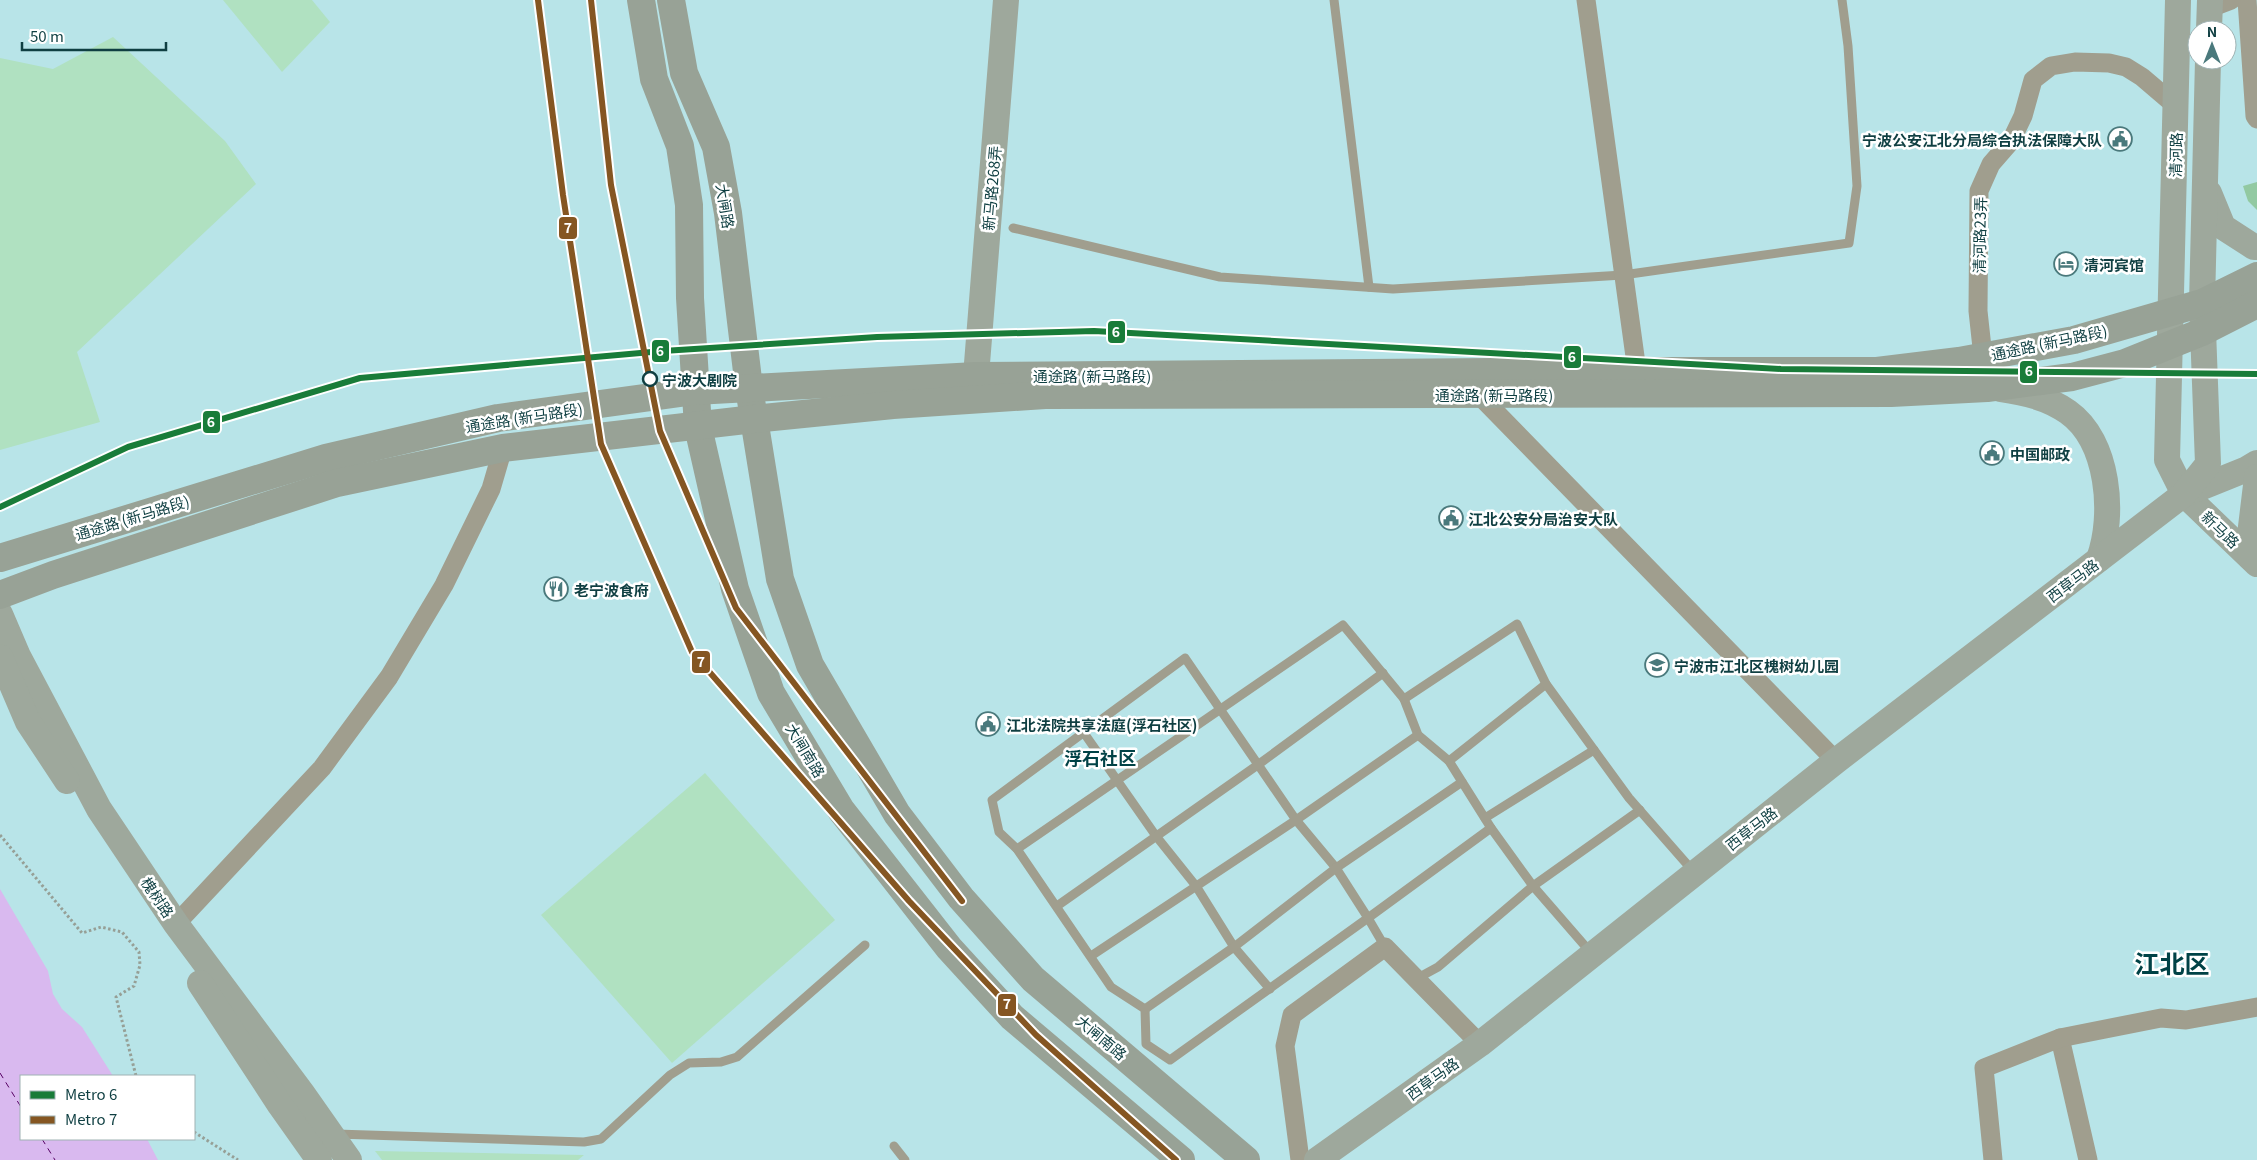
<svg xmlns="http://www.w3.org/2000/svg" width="2257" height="1160" viewBox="0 0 2257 1160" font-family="Georgia,'Noto Sans SC',serif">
	<rect width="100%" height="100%" fill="#b8e4e8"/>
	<!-- green -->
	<g fill="#b0e1c1">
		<polygon points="223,0 312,0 330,22 282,72"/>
		<polygon points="113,37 225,141 256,184 77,352 100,422 0,450 0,58 53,69"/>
		<polygon points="705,773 835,920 672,1063 541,915"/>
		<polygon points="375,1151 584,1155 578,1160 382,1160"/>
	</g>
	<!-- forest -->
	<polygon fill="#92c9a2" points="2257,182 2257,210 2248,201 2243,186"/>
	<!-- water -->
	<polygon fill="#d9b9ef" points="0,889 48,971 53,994 62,1009 82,1027 113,1076 21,1076 21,1139 147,1139 158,1160 0,1160"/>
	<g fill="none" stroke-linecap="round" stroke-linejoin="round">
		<!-- ferry -->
		<g stroke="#560163" stroke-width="1" stroke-dasharray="6 5" stroke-linecap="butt">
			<polyline points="0,1073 21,1107"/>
			<polyline points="42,1139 55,1160"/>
		</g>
		<!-- path -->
		<g stroke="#969f96" stroke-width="3" stroke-dasharray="2.5 2.5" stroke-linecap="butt">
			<polyline points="0,835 82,933 101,927 122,932 139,952 140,965 134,986 116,997 136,1076"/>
			<polyline points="194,1132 238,1160"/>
		</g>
		<!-- lane -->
		<g stroke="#a09e8e" stroke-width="9">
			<polyline points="1334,0 1369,287"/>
			<polyline points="1013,228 1220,277 1393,289 1623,275 1849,243 1857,186 1848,46 1842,0"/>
			<polygon points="1185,658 1296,820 1336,868 1368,918 1170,1060 1146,1044 1145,1009 1111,987 1017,849 999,832 992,800"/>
			<polyline points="1404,699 1418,735 1449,761 1491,828 1533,886 1640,810"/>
			<polyline points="1084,733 1156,836 1196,886 1234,947 1270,989"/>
			<polyline points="1449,761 1546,684"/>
			<polyline points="1485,818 1594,750"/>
			<polyline points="1017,849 1343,625 1404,699 1517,624 1546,684 1629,798 1693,871"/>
			<polyline points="1057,906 1259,764 1383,673"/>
			<polyline points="1385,947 1368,918 1491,828"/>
			<polyline points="1091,956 1296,820 1418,735"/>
			<polyline points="1416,979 1438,967 1533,886 1592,954"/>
			<polyline points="1145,1009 1234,947 1336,868 1462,782"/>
			<polyline points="336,1134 584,1142 601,1139 670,1075 689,1063 721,1062 737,1057 865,945"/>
			<polyline points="894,1146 905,1160"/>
		</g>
		<!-- street -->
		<g stroke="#a09e8e" stroke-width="19">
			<polyline points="1586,0 1637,371"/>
			<polyline points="2247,0 2255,116 2257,119"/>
			<polyline points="2210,8 2231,0"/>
			<polyline points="1983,357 1978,311 1979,191 1991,164 2011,141 2023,116 2033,80 2051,66 2075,62 2109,63 2126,67 2142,77 2176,106"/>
			<polyline points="1478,394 1836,761"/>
			<polyline points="176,924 322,768 389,677 444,585 491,489 503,448"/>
			<polyline points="2060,1038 2088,1160"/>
			<polyline points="1300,1160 1285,1046 1292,1015 1385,947 1480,1044"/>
			<polyline points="1993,1160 1984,1068 2060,1038 2161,1018 2186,1020 2257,1007"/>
		</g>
		<!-- secondary -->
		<g stroke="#9ea89c" stroke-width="26">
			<polyline points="2178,0 2167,460 2184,494 2257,564"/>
			<polyline points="2209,30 2210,0"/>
			<polyline points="2209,193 2223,227 2254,247 2257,247"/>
			<polyline points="976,376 1006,0"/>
			<path d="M 2000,389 C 2025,393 2047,397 2068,412 C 2109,441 2115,515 2099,559"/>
			<polyline points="2185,494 2247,469 2257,463"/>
			<polyline points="2251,558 2250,535 2257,477"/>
			<polyline points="0,614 18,656 99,809 176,924 302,1093 349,1160"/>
			<polyline points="0,657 28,722 67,781"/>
			<polyline points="200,983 280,1105 319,1160"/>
			<polyline points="1317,1160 1480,1044 1836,761 2184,494 2208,464 2202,303 2208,60"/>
		</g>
		<!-- primary -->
		<g stroke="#98a296" stroke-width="28">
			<polyline points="641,0 654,79 680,146 689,205 690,298 698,427 735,589 771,693 841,810 949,948 1012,1017 1181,1160"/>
			<polyline points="671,0 684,73 716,147 728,213 749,388 780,579 810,665 897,814 961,898 1033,979 1246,1160"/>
			<polyline points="0,558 326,458 498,418 695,391 976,376 1637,371 1877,371 1959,361 2074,340 2202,303 2257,276"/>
			<polyline points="0,595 53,575 337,483 503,448 754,419 893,405 1045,395 1891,393 1987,388 2072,377 2125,363 2202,332 2257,304"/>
		</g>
		<!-- metro-1 casing -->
		<g stroke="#fff" stroke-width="10">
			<polyline id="metro-1" points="0,507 128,447 360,378 663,351 877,337 1094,331 1781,369 2257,374"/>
		</g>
		<!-- metro-2 casing -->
		<g stroke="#fff" stroke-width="10">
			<g id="metro-2">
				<polyline points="538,0 563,195 601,444 692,652 909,901 1036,1035 1176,1160"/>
				<polyline points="591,0 611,185 660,431 736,608 962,901"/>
			</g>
		</g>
		<!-- metro-1 -->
		<use href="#metro-1" stroke="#197c39" stroke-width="6"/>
		<!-- metro-2 -->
		<use href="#metro-2" stroke="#855622" stroke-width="6"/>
	</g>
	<!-- icons -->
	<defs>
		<g id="civic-ring" transform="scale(1.25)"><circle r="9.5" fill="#fff" stroke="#4a797c" stroke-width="1.5"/><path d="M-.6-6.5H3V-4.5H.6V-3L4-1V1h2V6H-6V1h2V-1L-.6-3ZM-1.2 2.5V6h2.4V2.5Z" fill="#4a797c"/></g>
		<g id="hotel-ring" transform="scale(1.25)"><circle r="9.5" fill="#fff" stroke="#4a797c" stroke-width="1.5"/><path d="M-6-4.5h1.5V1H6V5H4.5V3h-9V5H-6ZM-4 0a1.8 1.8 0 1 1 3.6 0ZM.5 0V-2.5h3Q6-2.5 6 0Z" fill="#4a797c"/></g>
		<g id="restaurant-ring" transform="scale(1.25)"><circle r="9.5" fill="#fff" stroke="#4a797c" stroke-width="1.5"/><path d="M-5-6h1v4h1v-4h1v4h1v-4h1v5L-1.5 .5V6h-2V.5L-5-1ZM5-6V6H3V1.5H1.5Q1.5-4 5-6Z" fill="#4a797c"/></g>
		<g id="school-ring" transform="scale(1.25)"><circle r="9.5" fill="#fff" stroke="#4a797c" stroke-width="1.5"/><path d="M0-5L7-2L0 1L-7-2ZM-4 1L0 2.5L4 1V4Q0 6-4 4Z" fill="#4a797c"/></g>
	</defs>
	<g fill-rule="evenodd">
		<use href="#civic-ring" x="2120" y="139"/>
		<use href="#hotel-ring" x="2066" y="264"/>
		<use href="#civic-ring" x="1992" y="453"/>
		<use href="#civic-ring" x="1451" y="518"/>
		<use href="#restaurant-ring" x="556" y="589"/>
		<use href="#school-ring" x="1657" y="665"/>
		<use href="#civic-ring" x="988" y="724"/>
	</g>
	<!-- markers -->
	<circle fill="#fff" stroke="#0f3f42" stroke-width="2.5" cx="650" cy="379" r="7"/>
	<g text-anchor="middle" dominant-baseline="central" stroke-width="5" stroke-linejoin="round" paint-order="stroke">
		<!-- poi labels -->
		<g font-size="15" font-weight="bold" fill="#0f3f42" stroke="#fff" text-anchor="start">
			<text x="2102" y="139" text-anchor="end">宁波公安江北分局综合执法保障大队</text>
			<text x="2084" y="264">清河宾馆</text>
			<text x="2010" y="453">中国邮政</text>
			<text x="1468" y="518">江北公安分局治安大队</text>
			<text x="574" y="589">老宁波食府</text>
			<text x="1674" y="665">宁波市江北区槐树幼儿园</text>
			<text x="1006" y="724">江北法院共享法庭(浮石社区)</text>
		</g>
		<!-- street labels -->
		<g font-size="15" fill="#0f3f42" stroke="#fff">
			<text transform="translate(2175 155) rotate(-89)">清河路</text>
			<text transform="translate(991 188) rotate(-85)">新马路268弄</text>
			<text transform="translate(726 206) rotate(81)">大闸路</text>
			<text transform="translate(1979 235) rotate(-89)">清河路23弄</text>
			<text transform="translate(2049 342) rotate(-12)">通途路 (新马路段)</text>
			<text x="1092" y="375">通途路 (新马路段)</text>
			<text x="1494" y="394">通途路 (新马路段)</text>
			<text transform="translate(524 417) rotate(-9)">通途路 (新马路段)</text>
			<text transform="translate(132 517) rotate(-17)">通途路 (新马路段)</text>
			<text transform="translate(2221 529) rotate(44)">新马路</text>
			<text transform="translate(2072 580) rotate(-37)">西草马路</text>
			<text transform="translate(806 750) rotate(59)">大闸南路</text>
			<text transform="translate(1751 828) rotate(-38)">西草马路</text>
			<text transform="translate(158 897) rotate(56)">槐树路</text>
			<text transform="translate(1102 1037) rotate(40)">大闸南路</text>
			<text transform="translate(1432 1078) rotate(-36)">西草马路</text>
		</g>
		<!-- stop labels -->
		<g font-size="15" font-weight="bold" fill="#0f3f42" stroke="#fff" text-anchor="start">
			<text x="662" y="379">宁波大剧院</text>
		</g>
		<!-- quarter labels -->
		<g font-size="18" font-weight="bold" fill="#004246" stroke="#fff">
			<text x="1100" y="757">浮石社区</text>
		</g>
		<!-- town labels -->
		<g font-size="25" font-weight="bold" fill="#004246" stroke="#fff">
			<text x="2172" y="962">江北区</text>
		</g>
	</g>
	<g stroke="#fff" stroke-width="2">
		<rect x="558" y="216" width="20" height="24" rx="5" fill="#855622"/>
		<rect x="1107" y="320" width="19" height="24" rx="5" fill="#197c39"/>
		<rect x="651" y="339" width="19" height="24" rx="5" fill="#197c39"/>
		<rect x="1563" y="345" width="19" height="24" rx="5" fill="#197c39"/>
		<rect x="2019" y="360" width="19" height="24" rx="5" fill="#197c39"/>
		<rect x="202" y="410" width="19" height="24" rx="5" fill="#197c39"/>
		<rect x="691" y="650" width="20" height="24" rx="5" fill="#855622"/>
		<rect x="997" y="993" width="20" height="24" rx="5" fill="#855622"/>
	</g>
	<g font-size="14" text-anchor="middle" font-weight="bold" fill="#fff">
		<text x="568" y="233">7</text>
		<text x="1116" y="337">6</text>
		<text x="660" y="356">6</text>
		<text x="1572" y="362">6</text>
		<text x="2029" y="376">6</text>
		<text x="211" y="427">6</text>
		<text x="701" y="667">7</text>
		<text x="1007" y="1009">7</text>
	</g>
	<!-- legend -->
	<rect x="20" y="1075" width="175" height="65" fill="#ffffff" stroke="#9fb2b3"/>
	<rect x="30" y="1091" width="25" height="8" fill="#197c39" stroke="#9fb2b3"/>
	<text x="65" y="1100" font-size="15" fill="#0f3f42">Metro 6</text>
	<rect x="30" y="1116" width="25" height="8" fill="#855622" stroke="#9fb2b3"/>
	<text x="65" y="1125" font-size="15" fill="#0f3f42">Metro 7</text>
	<!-- north arrow -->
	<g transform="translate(2212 45)"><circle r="24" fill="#ffffff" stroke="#9fb2b3"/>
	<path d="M0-4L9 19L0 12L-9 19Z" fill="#4a797c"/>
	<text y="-8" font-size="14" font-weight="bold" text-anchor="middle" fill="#0f3f42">N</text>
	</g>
	<!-- scale -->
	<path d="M22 42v8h144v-8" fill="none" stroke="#0f3f42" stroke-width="2.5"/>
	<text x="30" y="42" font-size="15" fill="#0f3f42" stroke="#ffffff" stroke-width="4" paint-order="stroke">50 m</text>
</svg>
